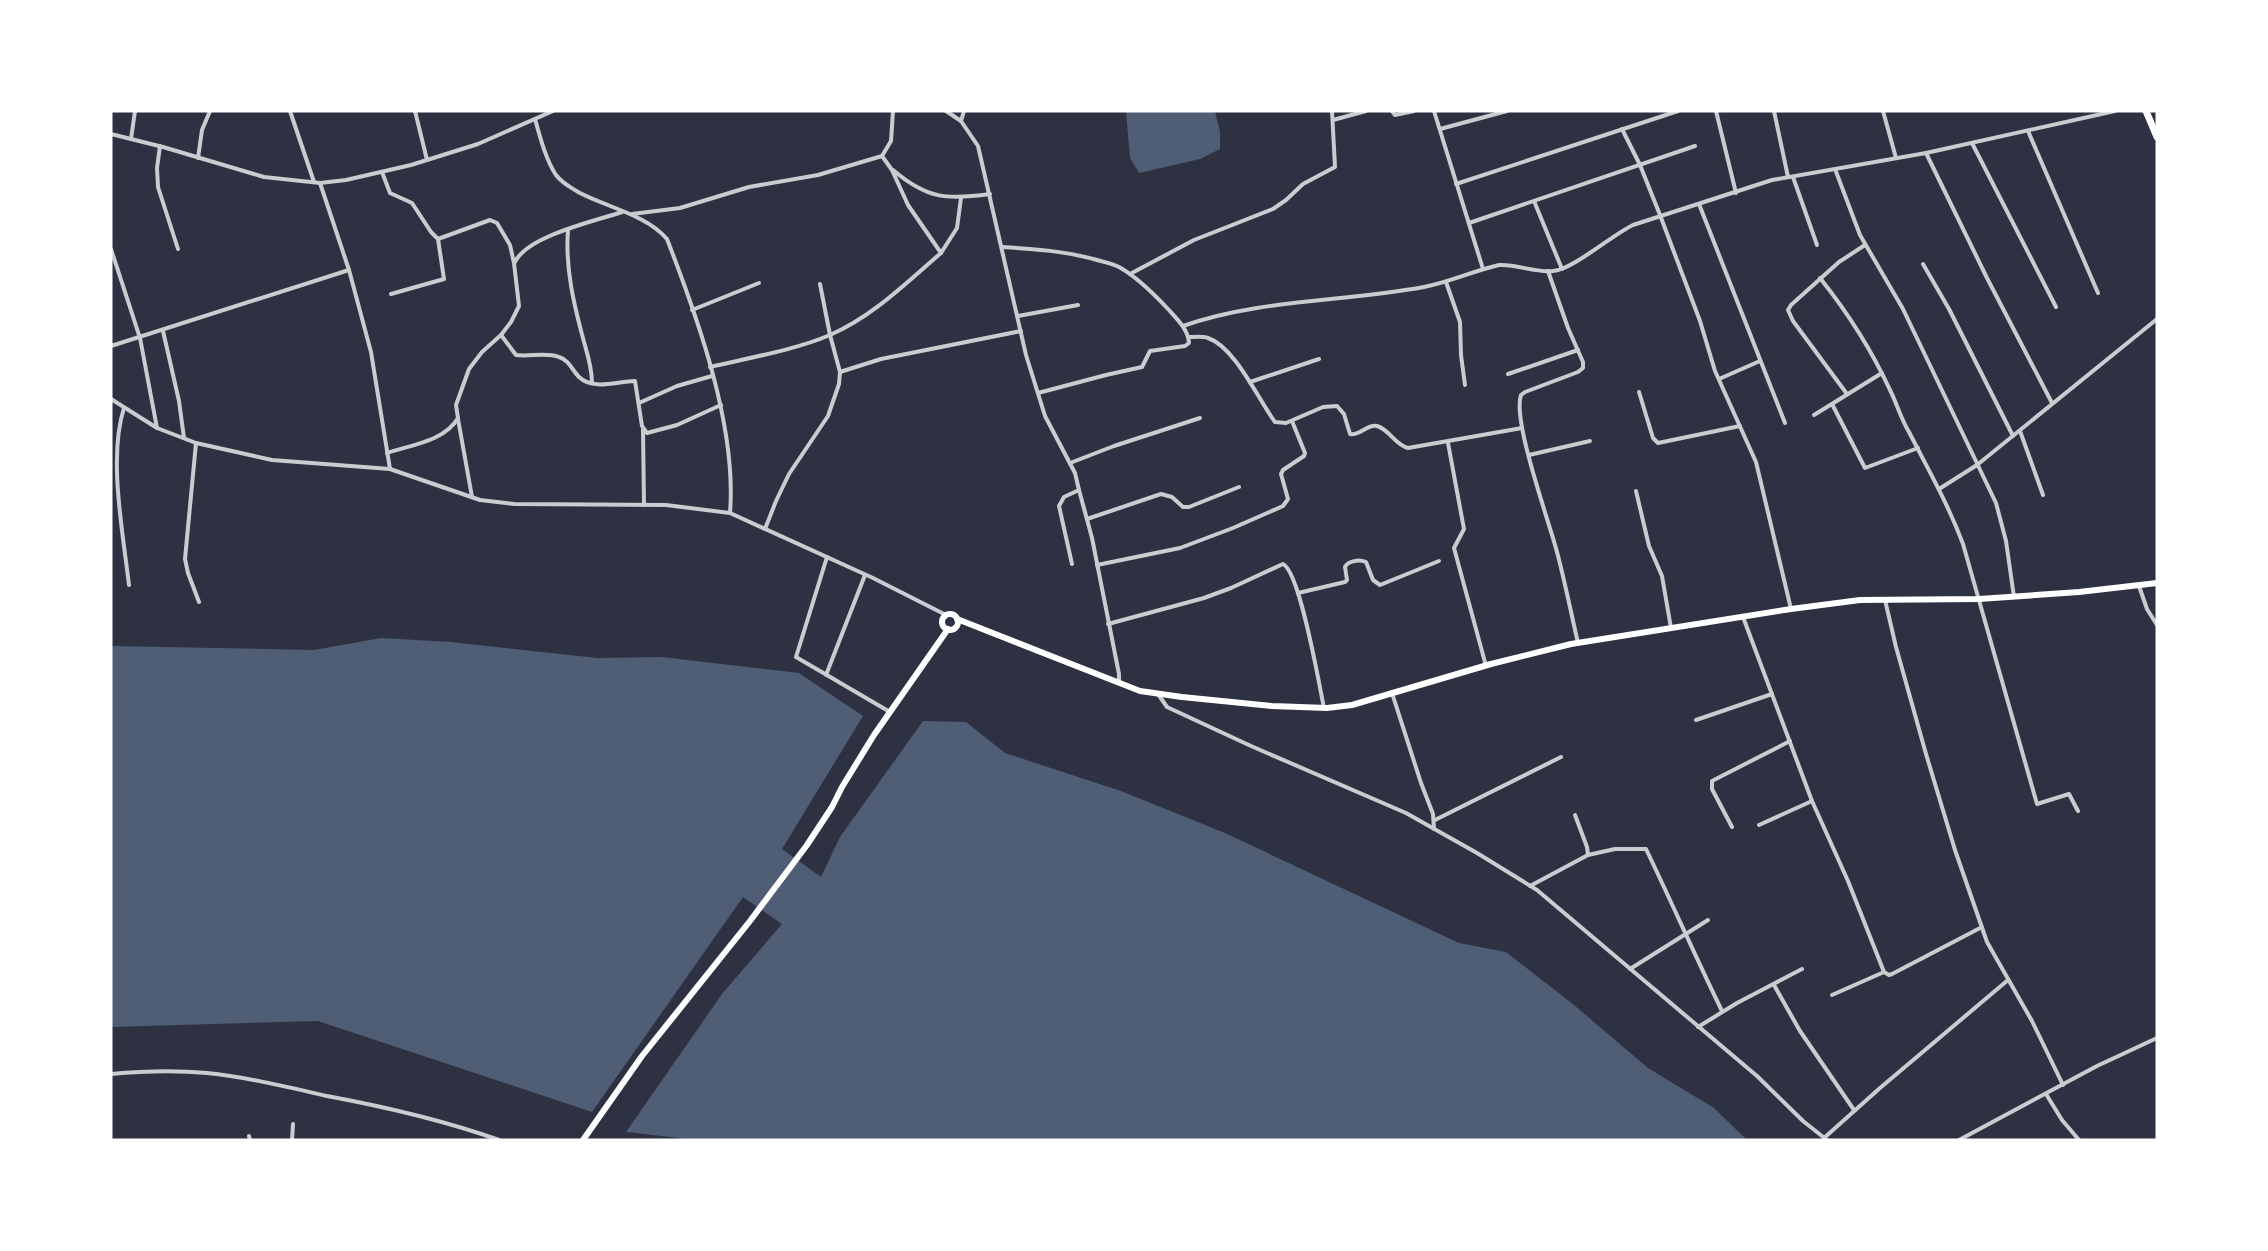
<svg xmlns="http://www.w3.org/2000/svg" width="2268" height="1251" viewBox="0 0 2268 1251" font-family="Karla,sans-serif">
	<rect width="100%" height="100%" fill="#2d3142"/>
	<!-- water -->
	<g fill="#4f5d75">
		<polygon points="1126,111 1215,111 1220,132 1220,149 1200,159 1139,173 1130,158"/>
		<polygon points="381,638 451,642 597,658 662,657 799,673 863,716 782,849 821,877 840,837 923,721 966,722 1005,753 1121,791 1225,833 1459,943 1506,952 1574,1005 1648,1068 1714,1108 1747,1140 697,1140 626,1132 722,994 782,924 743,897 592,1112 318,1021 111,1027 111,646 314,650"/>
	</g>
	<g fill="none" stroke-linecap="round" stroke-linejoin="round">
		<!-- minor -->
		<g stroke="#caccd0" stroke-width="4">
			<polyline points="290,111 314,182"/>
			<polyline points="415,111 427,160"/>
			<polyline points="946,111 961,121 978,146 1026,355 1045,416 1075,473 1079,490 1092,538 1119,674 1119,683"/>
			<polyline points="1392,111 1395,115 1414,111"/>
			<polyline points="1434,111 1483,269"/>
			<polyline points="1716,111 1736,193"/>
			<polyline points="1774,111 1788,177"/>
			<polyline points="1883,111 1896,158"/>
			<path d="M 535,119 C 540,137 546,160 556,175 C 562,183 570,187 578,192 C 606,207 647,215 667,239 C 698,319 737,427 730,513"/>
			<polyline points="1333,120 1366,111"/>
			<polyline points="961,121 964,111"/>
			<polyline points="1440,129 1507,111"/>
			<polyline points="1622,129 1640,165 1660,215 1700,321 1715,371 1756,462 1791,609"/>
			<polyline points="2028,131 2098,293"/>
			<polyline points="111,134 163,147 264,177 320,183 346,180 411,165 478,144 553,111"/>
			<polyline points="131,139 135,111"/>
			<polyline points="1972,143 2056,307"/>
			<polyline points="160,146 157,168 158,187 178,249"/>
			<polyline points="1926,153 1987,278 2052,403"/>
			<polyline points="198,158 202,130 210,111"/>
			<polyline points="1835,169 1860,235 1903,309 1996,503 2006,541 2014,597"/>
			<path d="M 893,170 C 927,199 947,200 990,194"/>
			<path d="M 382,172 L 390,193 L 412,203 L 431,232 L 438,239 L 490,220 L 497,223 L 510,245 L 514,263 L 519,306 L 511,322 L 501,335 L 482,352 L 469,369 L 456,405 L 458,418 C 445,441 411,445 387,453"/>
			<polyline points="1793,177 1817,245"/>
			<polyline points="320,183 349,270 371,352 390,469"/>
			<polyline points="1456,184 1678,111"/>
			<polyline points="1534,201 1562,269"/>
			<polyline points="1699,204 1785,423"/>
			<polyline points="632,214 680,208 749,187 818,175 882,156 891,141 893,111"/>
			<polyline points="1469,223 1695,146"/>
			<path d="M 568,230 C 565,268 574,305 584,342 C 588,356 592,368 592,383"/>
			<path d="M 1002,247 C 1034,249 1066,251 1097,260 C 1104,262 1113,264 1119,267 C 1137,277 1154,294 1168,309 C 1177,319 1188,329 1189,343 L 1185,346 L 1150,351 L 1142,367 L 1106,375 L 1038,393"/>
			<polyline points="111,249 140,338 157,428"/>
			<polyline points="941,253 957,228 961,198"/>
			<path d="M 515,262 C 527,236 595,221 622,212"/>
			<polyline points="1923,264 1949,309 2013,436"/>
			<path d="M 1548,271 L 1568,328 L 1583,362 L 1583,368 L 1578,372 L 1525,392 L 1521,395 C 1512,420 1549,521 1557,552 C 1565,582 1571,613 1578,643"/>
			<polyline points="1130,274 1194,240 1273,209 1286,200 1303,184 1335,167 1332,111"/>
			<path d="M 1820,278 C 1848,313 1871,349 1890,390 C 1897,404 1901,419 1909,432 C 1928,469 1948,504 1963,544 L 2037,804 L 2069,794 L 2078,811"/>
			<polyline points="1446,282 1460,322 1461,355 1465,385"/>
			<polyline points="391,294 444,279 438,239"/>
			<polyline points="692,310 759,283"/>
			<polyline points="1018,316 1078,305"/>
			<path d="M 1183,326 C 1260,299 1344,302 1424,287 C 1450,282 1473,271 1499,265 C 1517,264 1535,273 1553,271 C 1572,270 1612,235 1633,225 L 1772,180 L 1926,153 L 2115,111"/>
			<polyline points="163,331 179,401 184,438"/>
			<path d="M 501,335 L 516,355 C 530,357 546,352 559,357 C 569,360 572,370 579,377 C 594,391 617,381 635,381 L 642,426 L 647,433 L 677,425 L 721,405"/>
			<path d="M 1189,337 C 1195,337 1202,336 1208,338 C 1235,347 1258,399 1275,422 L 1286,423 L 1323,407 L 1337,406 L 1344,414 L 1350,434 C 1360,436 1367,424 1377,426 C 1389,429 1395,445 1408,448 L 1522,428"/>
			<polyline points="111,346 349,270"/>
			<path d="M 710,367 C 748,358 795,350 830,335 C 872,317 906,283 941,253 L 908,205 L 892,170 L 882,156"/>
			<polyline points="840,372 881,359 1021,331"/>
			<polyline points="1508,374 1578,350"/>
			<polyline points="1719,379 1760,361"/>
			<polyline points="1250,382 1319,359"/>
			<polyline points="1639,392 1653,438 1658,443 1740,426"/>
			<polyline points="1847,394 1793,321 1788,310 1791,305 1839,262 1865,245"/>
			<polyline points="111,399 157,428 196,443 272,460 390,469 480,500 514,504 666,505 730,513 873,578 946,615"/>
			<polyline points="639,403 677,386 712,376"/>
			<polyline points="1832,404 1865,468 1918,448"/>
			<path d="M 124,408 C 108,457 123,533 129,585"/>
			<polyline points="1814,415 1882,373"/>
			<polyline points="458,419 472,497"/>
			<polyline points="643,430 644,505"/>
			<polyline points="2020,431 2043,495"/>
			<polyline points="196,443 185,559 188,573 199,602"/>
			<polyline points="1448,443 1464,529 1454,548 1486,666"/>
			<polyline points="1529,455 1590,441"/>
			<polyline points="1070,463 1114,446 1200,418"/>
			<polyline points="1939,489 1977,465 2157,319"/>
			<polyline points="1636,491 1649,546 1662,576 1671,628"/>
			<polyline points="1087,519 1161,494 1172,497 1183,507 1189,507 1239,487"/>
			<polyline points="765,529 776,501 789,474 828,416 839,384 840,372 830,335 820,284"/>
			<polyline points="827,557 796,657 890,712"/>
			<polyline points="1072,564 1059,506 1064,497 1079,490"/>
			<polyline points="1097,565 1180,548 1233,528 1283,506 1288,499 1281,474 1283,470 1304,456 1305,453 1292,421"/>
			<polyline points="2139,586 2147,609 2157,625"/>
			<path d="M 1298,593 L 1345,582 L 1347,580 L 1345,567 C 1348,561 1359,559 1366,562 L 1373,580 L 1380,585 L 1439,561"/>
			<polyline points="1885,600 1896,647 1926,754 1955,850 1987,942 2032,1021 2063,1085"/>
			<polyline points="1743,617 1812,801 1848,881 1884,972 1889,975 1892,974 1982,927"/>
			<path d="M 1108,624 L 1204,598 L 1231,588 L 1283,564 C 1300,572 1319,684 1324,708"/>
			<polyline points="826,675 865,575"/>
			<polyline points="1392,693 1421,783 1433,814 1434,829"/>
			<polyline points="1158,694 1167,707 1251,746 1406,813 1477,853 1537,890 1757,1076 1803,1121 1827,1140"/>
			<polyline points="1696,720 1772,694"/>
			<polyline points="1435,820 1561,757"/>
			<polyline points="1759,825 1812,801"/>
			<polyline points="1732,827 1712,789 1712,781 1790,741"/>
			<path d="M 1588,855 L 1615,849 L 1646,849 C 1672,903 1696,958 1722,1011"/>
			<polyline points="1530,886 1588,855 1587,847 1575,815"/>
			<polyline points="1630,969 1708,920"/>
			<polyline points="1774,985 1800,1031 1854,1110"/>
			<polyline points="1832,995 1884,972"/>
			<polyline points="1698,1027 1737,1003 1802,969"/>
			<path d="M 111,1074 C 143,1071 175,1070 207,1073 C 247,1077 287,1087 327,1096 C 386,1107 443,1120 499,1140"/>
			<polyline points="2046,1094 2062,1120 2079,1140"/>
			<polyline points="249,1136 250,1140"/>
			<polyline points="1824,1138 1880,1088 2008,980"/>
			<polyline points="292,1140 293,1124"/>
			<polyline points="1959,1140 2097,1066 2157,1038"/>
		</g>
		<!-- primary -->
		<g stroke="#fff" stroke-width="6">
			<circle cx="950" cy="622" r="8"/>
			<polyline points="957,619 1140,691 1182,697 1272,706 1327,708 1352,705 1491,664 1571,644 1791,609 1860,600 1979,599 2079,592 2157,583"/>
			<polyline points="583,1140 642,1056 750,921 807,845 832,807 842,787 874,735 948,629"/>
		</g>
		<!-- trunk -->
		<polyline stroke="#fff" stroke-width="7" points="2146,111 2157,137"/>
	</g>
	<!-- border -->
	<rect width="2268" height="1251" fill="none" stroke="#ffffff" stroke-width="225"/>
</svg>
